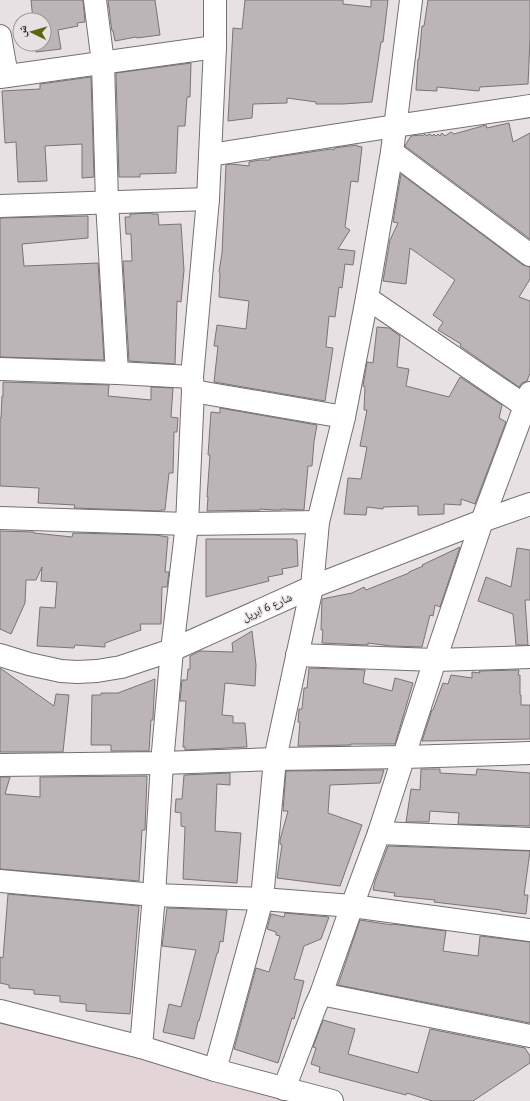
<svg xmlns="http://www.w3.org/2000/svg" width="530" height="1101" viewBox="0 0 530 1101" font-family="'PT Sans','Noto Naskh Arabic',sans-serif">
	<rect width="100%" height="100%" fill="#e8e1e3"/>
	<!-- built -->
	<polygon fill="#e3d4d8" points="0,1020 340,1101 0,1101"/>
	<!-- building -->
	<g fill="#bcb5b7" stroke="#7a7476">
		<polygon points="31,0 83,0 85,22 77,23 78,26 58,30 61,49 36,52 35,44 44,44 44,20 33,20"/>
		<polygon points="108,0 155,0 160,35 137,38 136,37 115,41 113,31 112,31 111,24"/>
		<polygon points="245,0 343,0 343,4 371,7 371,0 388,0 383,42 381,42 372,102 343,104 316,104 316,102 287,98 287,103 253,104 252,118 228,121 233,28 242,29"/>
		<polygon points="428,0 530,0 530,39 528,84 480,87 479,91 437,87 437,91 416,90 418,59 419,59 422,26 424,26"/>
		<polygon points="191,63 190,97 187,97 185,126 178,126 176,173 140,174 140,177 119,177 116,73"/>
		<polygon points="91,77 94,177 82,178 82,144 45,146 47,181 18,182 16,142 5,143 2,91 40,89 40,84"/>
		<polygon points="509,123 513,142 530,133 530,239 405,146 406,144 411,136 421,135 422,136 425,134 427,136 429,134 433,136 434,134 436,136 438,134 440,136 442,133 445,136 451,132 454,134 486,125 487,128"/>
		<polygon points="357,145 357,146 362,147 358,182 351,181 345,227 350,230 338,249 355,251 353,265 345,264 342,288 339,287 335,317 329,316 326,347 333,348 325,401 214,382 218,346 214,346 217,325 246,329 249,301 219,297 220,273 219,272 222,253 226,165 231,164 249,166 249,162 260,160 270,160 270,158 331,149 334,150 334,148"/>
		<polygon points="401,174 523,265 530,267 530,279 519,297 530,301 530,373 527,381 522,383 519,387 460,346 461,344 438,330 443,322 433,315 455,280 410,248 406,284 383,281 390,240 398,223 393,222"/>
		<polygon points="152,213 152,214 158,214 159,225 181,224 184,270 181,302 177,301 175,364 129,361 123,261 132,261 131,234 126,234 125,217 130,217 130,214"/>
		<polygon points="88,216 88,238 22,244 24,266 98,263 104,360 0,357 0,218"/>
		<polygon points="377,327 389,328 400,336 397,367 409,369 406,386 449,397 460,377 502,405 499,418 506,422 475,504 461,499 461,505 444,504 444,514 418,515 418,506 383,507 383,509 367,507 366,515 344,514 348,478 361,479 367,447 360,446 367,410 364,410 365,387 363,386 367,362 373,363"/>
		<polygon points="3,382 109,385 108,396 151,400 151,387 173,388 171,417 178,418 177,432 174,432 173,473 169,473 165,510 161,510 161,511 74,508 75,505 38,503 39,488 0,486 0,418 1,418 2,396 3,396"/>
		<polygon points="220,408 317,425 314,442 312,466 308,466 304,510 281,509 281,510 274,510 260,509 260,510 207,511 208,497 207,497 210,455 208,455 211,412 220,413"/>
		<polygon points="0,531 34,532 34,533 72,537 73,533 155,535 168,537 165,572 169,572 167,587 162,587 161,624 140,624 141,630 105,643 105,647 75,645 74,648 37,646 40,607 55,608 57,582 41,581 42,567 36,580 26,580 25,603 11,634 0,629"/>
		<polygon points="206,539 294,539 294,540 297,540 298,566 282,569 283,574 268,577 269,581 206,597"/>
		<polygon points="460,547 440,607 435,605 433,616 430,615 422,647 391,646 368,643 368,645 322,643 323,630 321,630 322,599 352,593 364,587 366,590 409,573 409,572 423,566 422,565"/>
		<polygon points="517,548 530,550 530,600 525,600 528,645 516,645 513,614 478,601 486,577 511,587"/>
		<polygon points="252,631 256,665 255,686 225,683 222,715 233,716 233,723 245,723 247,747 185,750 185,747 183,747 186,701 180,701 182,680 187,680 188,669 190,669 190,656 200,651 233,652 232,643"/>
		<polygon points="0,668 54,706 56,694 69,695 63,752 0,752"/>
		<polygon points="309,668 365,670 363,683 392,691 395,678 413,683 395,744 351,744 351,745 298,746 300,722 298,722 299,709 302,709 304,688 307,688"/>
		<polygon points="519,670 518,675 520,675 520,695 521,695 521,705 530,705 530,739 422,741 432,710 433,710 443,683 448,684 451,675 472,678 472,672 480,673 479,671"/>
		<polygon points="155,679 153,718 153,720 151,720 149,751 111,751 111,745 91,745 92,695 101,695 101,693 118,693"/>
		<polygon points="421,769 440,769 440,773 476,775 477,769 530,773 530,826 458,824 459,813 430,811 429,822 406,822 411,789 420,790"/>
		<polygon points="384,770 380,783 330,785 328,813 362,825 340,886 277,878 282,845 280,844 280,840 288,811 283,811 286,771"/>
		<polygon points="230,773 230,785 217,784 215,831 241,833 237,883 183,879 185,827 181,826 181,813 175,812 176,799 182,799 184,775"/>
		<polygon points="147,776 145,830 142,830 139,881 0,869 0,777 10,777 5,794 40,797 40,777"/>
		<polygon points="388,846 530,851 524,895 528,895 526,914 501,911 501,910 434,902 435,900 394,896 395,893 373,890 375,881"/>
		<polygon points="8,894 139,906 130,1014 86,1011 86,1004 60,1002 60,996 34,994 34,990 9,988 9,985 0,983 0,957 3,958"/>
		<polygon points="167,908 227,910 223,942 220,941 218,953 217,953 199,1021 198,1021 194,1039 163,1032 169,1004 181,1007 196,950 162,946"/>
		<polygon points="285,913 329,917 321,939 304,946 294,979 304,981 294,1019 292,1018 278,1063 234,1049 256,968 269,972 280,936 276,935 276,932 267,929 271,914 284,917"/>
		<polygon points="360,920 392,925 392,924 446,931 443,951 478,956 480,936 530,942 530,1023 338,985"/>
		<polygon points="323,1020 355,1029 348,1054 418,1073 430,1029 525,1048 530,1056 530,1063 473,1101 432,1101 407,1093 406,1095 319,1072 320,1067 311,1064 316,1048 313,1047"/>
	</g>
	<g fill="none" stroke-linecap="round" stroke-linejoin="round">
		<!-- minor casing -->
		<g stroke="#756f70" stroke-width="24">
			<g id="minor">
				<polyline points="95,0 103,63 107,202 117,373"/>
				<polyline points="0,36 7,76"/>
				<polyline points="0,77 215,47"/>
				<polyline points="392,152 530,255"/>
				<polyline points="210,155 395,126 530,106"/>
				<polyline points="0,206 208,199"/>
				<polyline points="367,298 525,406"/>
				<polyline points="0,369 117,373 192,377"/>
				<polyline points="193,391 344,417"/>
				<polyline points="0,518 187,524 318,522"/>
				<polyline points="0,655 29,664 61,671 77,672 97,671 121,667 172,650 312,587 482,521 530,504"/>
				<polyline points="297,655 435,660 530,657"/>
				<polyline points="0,765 162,763 275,759 404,757 530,753"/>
				<polyline points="379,833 530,839"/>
				<polyline points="0,881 154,895 262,899 352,906 530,930"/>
				<polyline points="321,994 530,1036"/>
				<polyline points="0,1011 141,1047 215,1070 332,1101"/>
				<polyline points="141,1047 154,895 162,763 172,650 187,524 193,391 192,377 208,199 215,47 215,0"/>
				<polyline points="215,1070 262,899 275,759 312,587 318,522 344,417 367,298 392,152 411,0"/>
				<polyline points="284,1089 315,1007 321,994 352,906 379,833 435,660 482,521 530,393"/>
			</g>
		</g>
		<!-- minor -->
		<use href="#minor" stroke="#fff" stroke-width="22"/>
	</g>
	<g text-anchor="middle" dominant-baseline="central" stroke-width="3" stroke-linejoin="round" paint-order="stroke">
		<!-- street labels -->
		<g font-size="11" fill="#2b2829" stroke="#e8e1e3">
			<text transform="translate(267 607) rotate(-24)">شارع 6 ابريل</text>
		</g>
	</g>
	<!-- north arrow -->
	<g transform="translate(32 32) rotate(275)"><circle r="19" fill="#e8e1e3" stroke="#9c9799"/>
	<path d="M0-3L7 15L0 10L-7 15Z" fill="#59660c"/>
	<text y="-6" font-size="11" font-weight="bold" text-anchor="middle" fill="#2b2829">ش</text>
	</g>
</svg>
